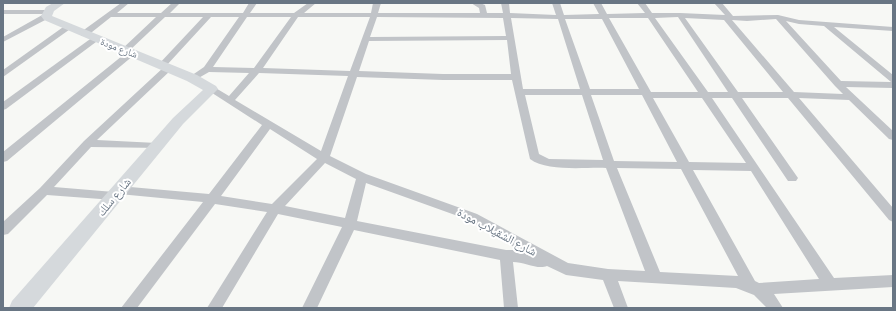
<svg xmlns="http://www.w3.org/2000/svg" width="896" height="311" viewBox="0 0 896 311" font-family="'Archivo Narrow','Noto Naskh Arabic',sans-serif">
	<rect width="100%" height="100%" fill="#f7f8f5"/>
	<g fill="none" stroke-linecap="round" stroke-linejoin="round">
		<!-- street -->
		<g fill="#c1c4c8" fill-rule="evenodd">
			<path d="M 121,3 L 129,3 L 117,13 L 161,13 L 172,3 L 180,3 L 170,13 L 243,13 L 249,3 L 257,3 L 250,13 L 294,13 L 308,3 L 316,3 L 304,13 L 371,13 L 373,3 L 381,3 L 378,13 L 480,13 L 479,8 L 471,3 L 480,3 L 485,5 L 487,13 L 503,13 L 501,3 L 509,3 L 510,13 L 556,15 L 552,3 L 560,3 L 564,15 L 599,14 L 593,3 L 601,3 L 607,14 L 645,13 L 637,3 L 645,3 L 652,13 L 680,13 L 725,15 L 714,3 L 722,3 L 733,16 L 778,15 L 799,20 L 893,27 L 893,31 L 834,27 L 893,75 L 893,88 L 846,87 L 893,131 L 893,140 L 889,139 L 849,100 L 799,98 L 893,208 L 893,222 L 889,220 L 788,98 L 742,98 L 798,178 L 796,181 L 788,181 L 732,98 L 712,98 L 834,278 L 893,275 L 893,287 L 774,294 L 783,308 L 767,308 L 754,295 L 736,288 L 618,281 L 628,308 L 614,308 L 603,280 L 566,275 L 547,266 C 538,270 524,262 513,262 L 518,308 L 504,308 L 500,260 L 354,230 L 317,308 L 302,308 L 342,227 L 278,214 L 222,308 L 207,308 L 267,212 L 215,204 L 137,308 L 121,308 L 203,202 L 119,194 L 120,196 L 118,199 L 114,200 L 47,195 L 8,234 L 3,235 L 3,222 L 40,188 L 84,141 L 164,67 L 159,67 L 158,65 L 203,17 L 165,17 L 129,51 L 134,51 L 135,53 L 134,55 L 7,161 L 3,162 L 3,152 L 127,52 L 122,52 L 121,50 L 156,17 L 111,17 L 87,36 L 81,36 L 81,32 ZM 211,17 L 239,17 L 204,67 L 188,78 L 189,80 L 195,80 L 209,72 L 249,73 L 229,96 L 214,87 L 208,87 L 206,89 L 262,125 L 209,194 L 119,186 L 115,187 L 113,190 L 114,192 L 54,187 L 91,147 L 161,148 L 162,146 L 161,144 L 157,143 L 97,140 L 171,70 L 172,68 L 171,66 L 166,66 ZM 247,17 L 291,17 L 254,68 L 213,67 ZM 298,17 L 370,17 L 350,71 L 263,68 ZM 377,17 L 503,18 L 506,36 L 370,37 ZM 678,17 L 728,92 L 708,92 L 655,18 ZM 511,18 L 558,19 L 580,89 L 523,89 ZM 609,18 L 648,18 L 698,92 L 651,92 ZM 685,18 L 724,20 L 783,92 L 738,92 ZM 565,19 L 602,19 L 639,89 L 590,89 ZM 776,19 L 835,86 L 843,94 L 794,92 L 732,20 L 747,21 ZM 786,21 L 799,24 L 824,26 L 891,82 L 841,81 ZM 507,40 L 511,74 L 443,74 L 359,71 L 369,41 ZM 259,73 L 348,76 L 321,151 L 235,100 ZM 357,77 L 443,80 L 512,80 L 530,159 C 547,172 585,167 606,168 L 645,271 L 608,269 L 568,263 L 477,214 L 366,174 L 330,156 ZM 525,95 L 582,95 L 603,160 L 549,159 L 539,154 ZM 591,95 L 642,95 L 677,162 L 614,161 ZM 653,98 L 702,98 L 746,163 L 689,162 ZM 270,129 L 317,159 L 272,204 L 221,196 ZM 325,163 L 356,179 L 345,218 L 285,206 ZM 617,168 L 681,169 L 738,276 L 660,272 ZM 693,170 L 751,171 L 819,279 L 759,283 L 755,281 ZM 366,183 L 469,220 L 519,250 L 506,250 L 357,221 Z"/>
			<polygon points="3,10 48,10 52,12 48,14 50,16 49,18 3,42 3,37 44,14 3,14"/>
			<polygon points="66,25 69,25 73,27 3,77 3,70"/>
			<polygon points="93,37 99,37 100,39 6,109 3,110 3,102"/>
		</g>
		<!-- secondary -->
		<polygon fill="#d5d9dc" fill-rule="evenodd" points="53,3 65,3 54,11 52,16 197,75 216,86 218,89 183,124 33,308 9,308 12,301 173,118 203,90 187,81 44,20 41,16 46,7"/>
	</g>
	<g text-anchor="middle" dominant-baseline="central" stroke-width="4" stroke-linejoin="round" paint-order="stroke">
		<!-- far-street labels -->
		<g font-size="10" fill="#697684" stroke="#fff">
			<text transform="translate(119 48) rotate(21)">شارع مودة</text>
		</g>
		<!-- street labels -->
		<g font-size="12" fill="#697684" stroke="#fff">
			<text transform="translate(114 197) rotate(-50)">شارع سلك</text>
			<text transform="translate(497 232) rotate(28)">شارع الشقيلاب مودة</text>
		</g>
	</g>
	<!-- border -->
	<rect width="896" height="311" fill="none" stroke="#697684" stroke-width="8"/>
</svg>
